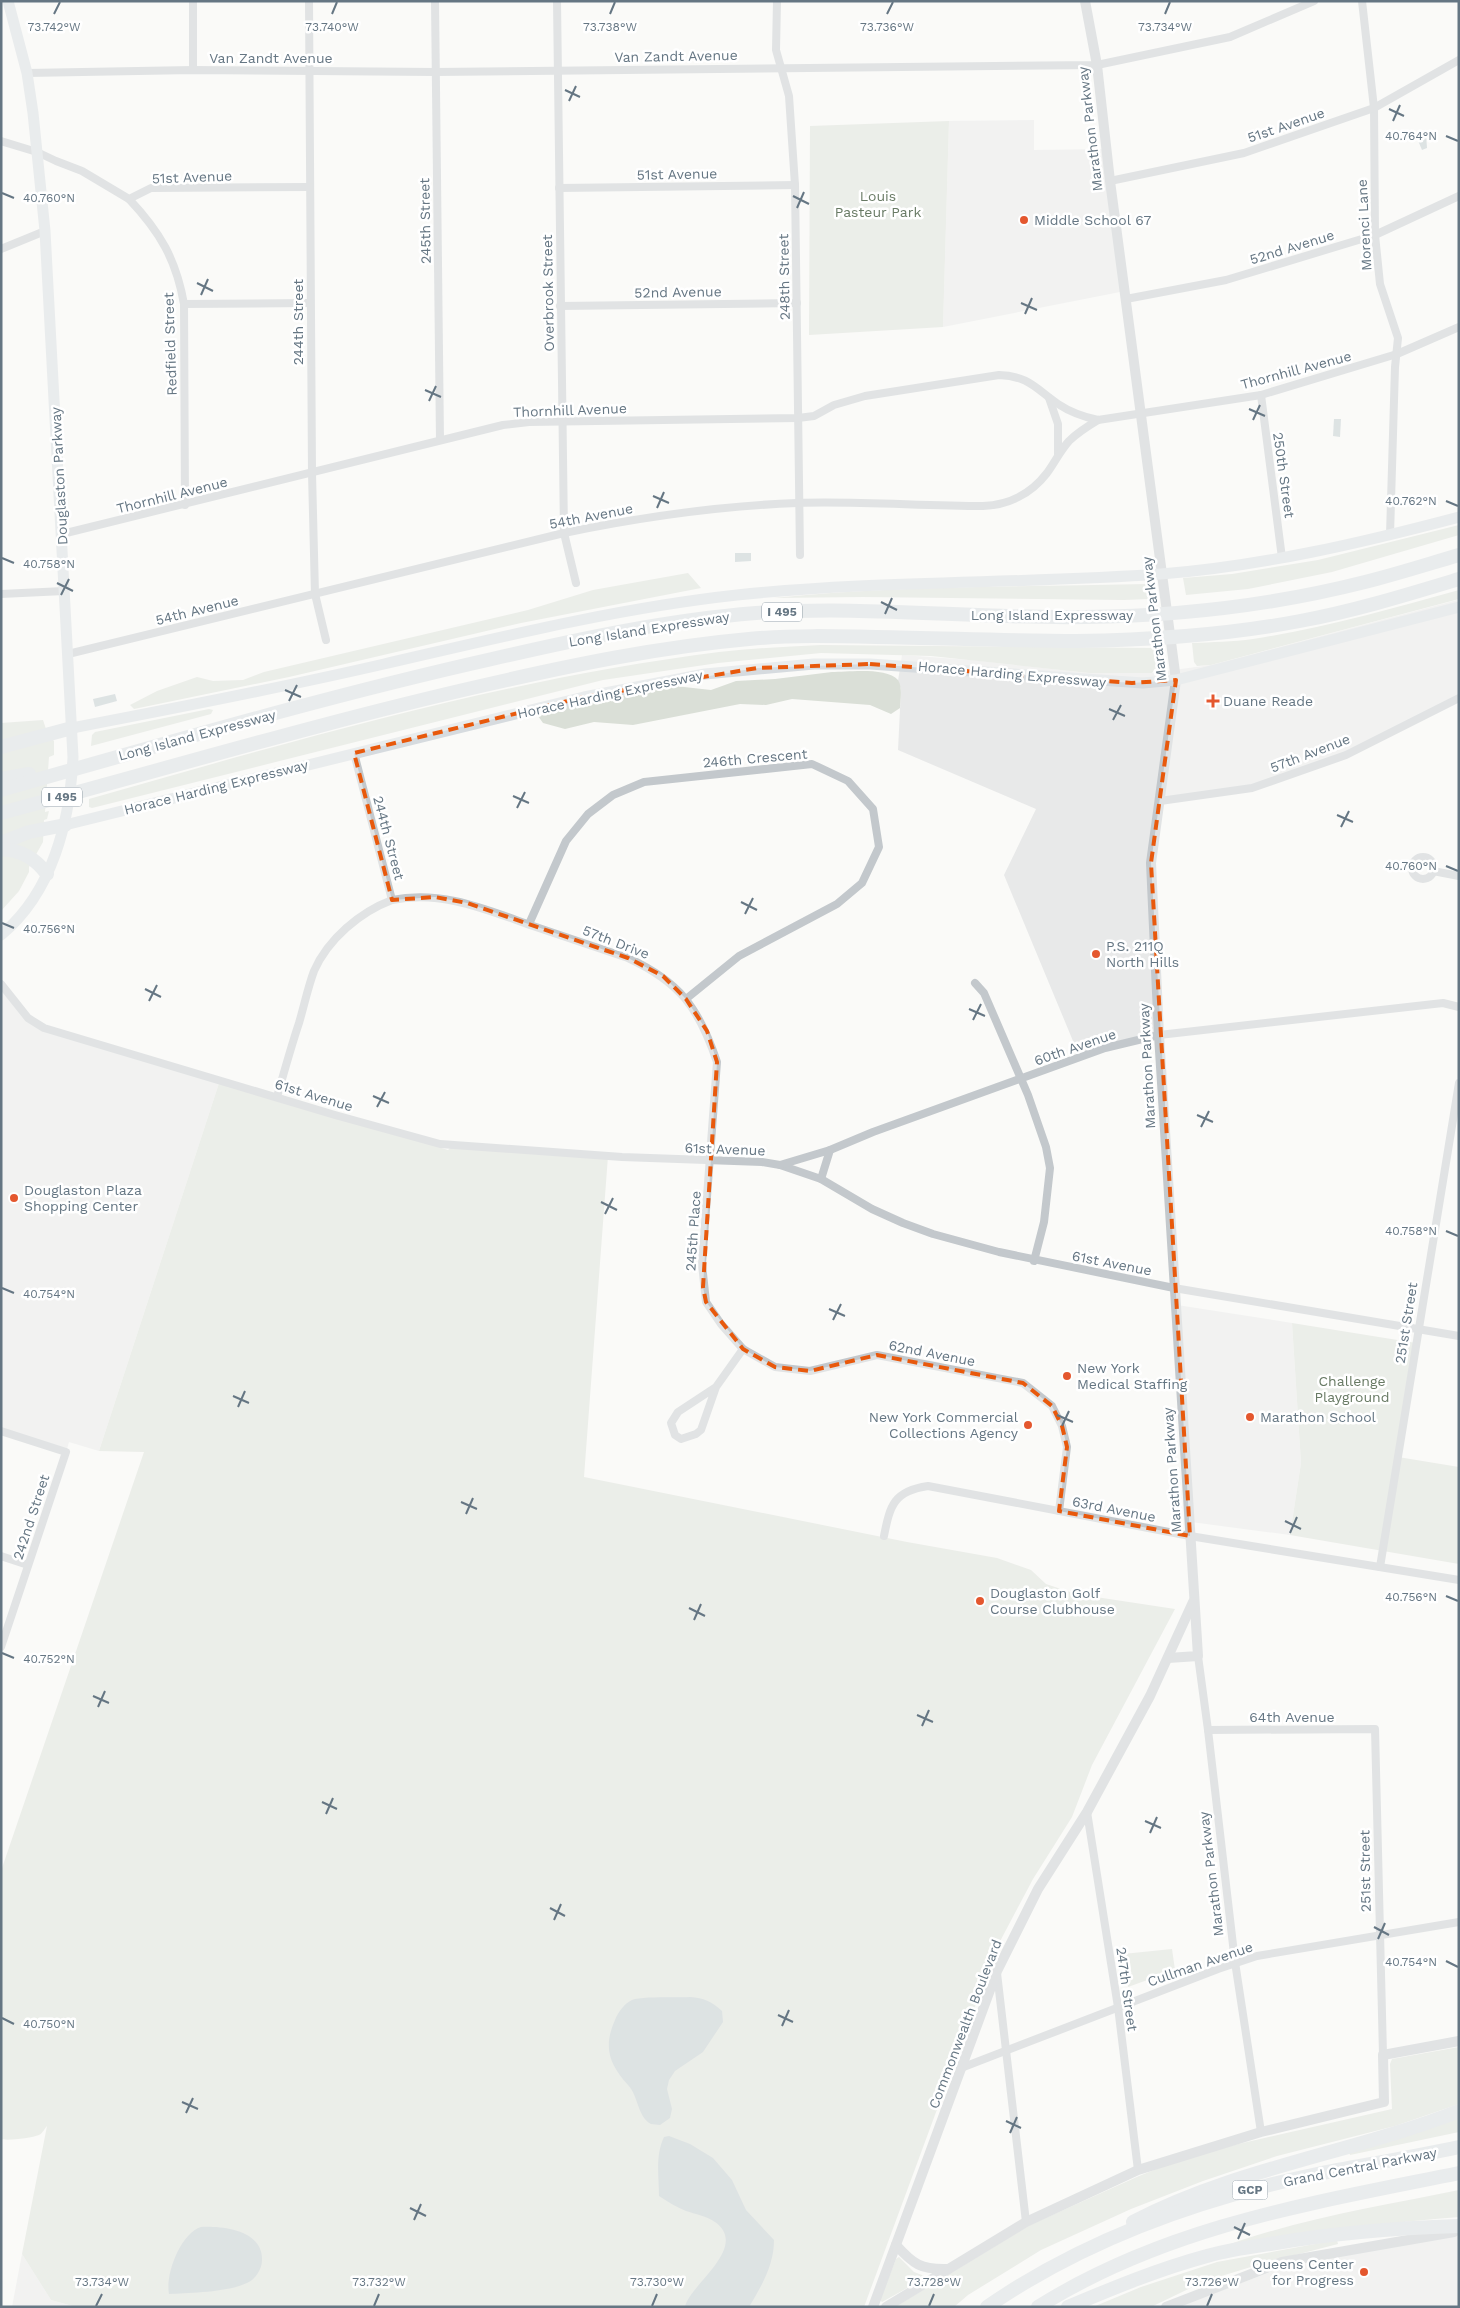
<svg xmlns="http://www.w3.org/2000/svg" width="1460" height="2308" viewBox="0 0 1460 2308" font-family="'Work Sans',sans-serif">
	<rect width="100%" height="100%" fill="#fafaf8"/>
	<!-- built -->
	<g fill="#e8e9e9">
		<polygon points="1034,120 1034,150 1106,149 1125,291 943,327 949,121"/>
		<polygon points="1457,600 1459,608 1459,697 1359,748 1259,788 1161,800 1152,863 1158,1034 1078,1053 1004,875 1036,809 898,750 901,689 898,681 902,655 971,660 1089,673 1151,673 1211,665"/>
		<polygon points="1,984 35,1023 220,1080 99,1451 69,1442 66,1452 1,1431"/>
		<polygon points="1177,1305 1292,1323 1301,1463 1290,1535 1191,1522"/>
		<polygon points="1459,2224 1459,2307 1177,2307 1295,2263"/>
		<polygon points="22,2254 51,2300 76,2307 12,2307"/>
	</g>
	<!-- green -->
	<g fill="#dadfd7">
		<polygon points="949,121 943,327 809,335 810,126"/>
		<polygon points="1459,525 1459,535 1332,572 1248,589 1186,595 1183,578 1232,574 1318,560"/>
		<polygon points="688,573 701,588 521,623 289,677 134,709 130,705 157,691 197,677 213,681 243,680 264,672 528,610 593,590"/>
		<path d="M 1147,584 L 1149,599 L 1124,600 L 863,597 L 773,598 C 897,585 1022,587 1147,584 Z"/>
		<path d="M 1459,590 L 1459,599 L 1211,665 L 1197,666 L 1194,662 L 1192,643 C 1212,642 1233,642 1253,639 C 1323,628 1391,609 1459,590 Z"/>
		<path d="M 821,645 L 1155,648 C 1158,659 1160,665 1152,673 L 1089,673 L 931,656 L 821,653 L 718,663 L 603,680 L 92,808 L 89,807 L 89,799 C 296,740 505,679 719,652 C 753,648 787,647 821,645 Z"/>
		<path d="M 832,672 C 848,672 887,667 898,680 C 903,688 900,700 900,708 L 891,714 L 870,705 L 792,699 L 766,705 L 740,704 L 633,725 L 594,722 L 565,729 L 543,723 L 538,716 L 566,706 L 675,686 L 711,690 L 736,681 L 775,679 Z"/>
		<polygon points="209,709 213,710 211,714 91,746 92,735 95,732"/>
		<polygon points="43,720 49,738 51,738 54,741 54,755 49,757 45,812 49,811 47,819 44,820 43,842 29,867 29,872 19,891 1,911 1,723"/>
		<path d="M 220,1080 L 448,1150 L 453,1145 L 608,1156 L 584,1477 L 907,1542 L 997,1558 L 1031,1570 L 1046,1584 L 1076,1594 L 1175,1609 L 1092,1765 L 1072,1817 L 1033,1879 L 997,1947 L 864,2307 L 76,2307 L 51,2300 L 22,2254 L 47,2126 C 44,2129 43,2133 39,2135 C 32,2138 7,2141 1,2139 L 1,1871 L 144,1452 L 99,1451 Z"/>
		<polygon points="1292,1323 1416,1343 1398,1457 1459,1467 1459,1564 1290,1535 1301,1463"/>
		<polygon points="1172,1949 1175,1970 1128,1987 1123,1954"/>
		<polygon points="1459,2047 1459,2104 1395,2126 1277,2156 1203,2181 1131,2209 1041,2250 968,2295 954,2307 895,2307 1030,2225 1139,2176 1169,2164 1234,2145 1392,2109 1390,2064 1392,2059"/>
		<polygon points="1459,2116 1459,2132 1350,2155 1349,2151"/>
		<path d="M 1459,2190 L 1459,2217 C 1375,2223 1294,2237 1212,2251 C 1291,2220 1376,2207 1459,2190 Z"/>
		<polygon points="1337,2240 1338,2244 1264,2263 1205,2281 1151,2307 1093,2307 1141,2287 1217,2262"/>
		<polygon points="899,2257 914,2272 927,2277 882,2302 880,2300 896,2259"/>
	</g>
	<!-- water -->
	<g fill="#bbc7cb">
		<polygon points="1426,134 1427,148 1422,150 1417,138"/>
		<polygon points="1334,419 1341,419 1340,437 1333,436"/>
		<polygon points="735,553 751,553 751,561 735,562"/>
		<polygon points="115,694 117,701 95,707 93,699"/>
		<path d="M 690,1997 C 704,1998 711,2001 722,2011 L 723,2022 L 703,2052 L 675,2071 L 669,2080 L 667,2089 L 672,2109 L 670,2118 L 660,2125 L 651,2124 C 637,2116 639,2097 628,2085 C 609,2064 603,2047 615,2020 C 618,2012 625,2003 632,2000 C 642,1996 677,1998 690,1997 Z"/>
		<path d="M 669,2136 L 690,2144 L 713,2158 L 732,2180 L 746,2210 L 774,2240 C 774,2265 762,2285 749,2307 L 685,2307 C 689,2285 750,2247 715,2222 C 707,2216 695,2214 686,2211 C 676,2207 668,2202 659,2196 C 659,2176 655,2156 664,2137 Z"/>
		<path d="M 201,2227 C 222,2226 263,2230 262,2260 C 262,2267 258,2275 252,2280 C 236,2292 190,2293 169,2294 C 165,2274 181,2233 201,2227 Z"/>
	</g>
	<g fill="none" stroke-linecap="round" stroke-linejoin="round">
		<!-- minor -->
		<g stroke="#c3c8cc" stroke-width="8">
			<polyline points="193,1 193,70"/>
			<polyline points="309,1 312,473 315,594 326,640"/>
			<polyline points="435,1 440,440"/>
			<polyline points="557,1 564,533 576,583"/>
			<polyline points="777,1 776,50 789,96 795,185 800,555"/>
			<polyline points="1362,1 1374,108 1375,235 1380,284 1398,338 1395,367 1390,535"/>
			<polyline points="27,73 193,70 435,72 1097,65 1230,37 1314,1"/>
			<polyline points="1,141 37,152 56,161 82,171 129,199 151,188 310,187"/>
			<polyline points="1110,181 1244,153 1374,108 1459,60"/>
			<polyline points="559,188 795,185"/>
			<path d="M 129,199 C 160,232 176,259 184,304 L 185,505"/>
			<polyline points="1,249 45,231"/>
			<polyline points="1126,299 1226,280 1375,235 1459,196"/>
			<polyline points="184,304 310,303"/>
			<polyline points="560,306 797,303"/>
			<polyline points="1261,395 1282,558"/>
			<polyline points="1049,398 1058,424 1058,454"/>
			<path d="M 62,534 L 503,425 L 529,422 L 798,418 L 814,416 L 834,405 L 865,396 L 999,375 C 1029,376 1036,389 1058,404 C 1070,412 1084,417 1098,420 L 1261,395 L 1397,354 L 1459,327"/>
			<polyline points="1,594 64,591"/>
			<path d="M 68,654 L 564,533 C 641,517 719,506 797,503 C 859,501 921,506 983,506 C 1008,505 1031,494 1047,473 C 1055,462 1060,451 1069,441 C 1078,432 1088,426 1098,420"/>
			<polyline points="1160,801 1252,788 1346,755 1459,698"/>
			<circle cx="1423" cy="868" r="11"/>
			<polyline points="1433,871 1459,876"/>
			<path d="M 392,900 C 441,890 485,909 530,925 C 563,936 595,947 628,958 C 680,982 699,1008 717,1062 L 702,1264 L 706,1302 L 721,1324 L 743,1349 L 775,1367 L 810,1371 L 877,1355 L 1023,1383 L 1052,1406 L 1062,1426 L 1067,1447 L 1059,1511"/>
			<polyline points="529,924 566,841 588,814 613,795 644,782 812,764 848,781 873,809 879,847 862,883 837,904 739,956 686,999"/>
			<polyline points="975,983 984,993 1028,1095 1046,1147 1050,1168 1044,1222 1034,1261"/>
			<polyline points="1,984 28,1018 44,1028 335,1115 440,1144 622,1157 762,1162 780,1165 821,1179 872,1209 903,1223 933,1234 999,1252 1174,1288 1459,1336"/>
			<path d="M 277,1097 C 284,1072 291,1047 299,1023 C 304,1006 308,987 314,971 C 328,939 360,912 392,900 L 354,753"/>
			<polyline points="780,1165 830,1150 873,1132 1105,1048 1159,1035 1443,1003 1459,1007"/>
			<polyline points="821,1179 830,1150"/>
			<polyline points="716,1387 701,1430 696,1434 681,1439 675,1435 671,1423 678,1412 716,1387 743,1349"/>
			<polyline points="1,1431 66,1452 1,1647"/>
			<path d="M 884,1536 C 890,1505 894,1491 928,1486 L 1190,1536 L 1459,1580"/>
			<polyline points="1,1556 28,1565"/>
			<polyline points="1380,1567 1459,1083"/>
			<polyline points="1198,1656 1208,1730 1235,1962 1261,2132"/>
			<polyline points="1208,1730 1375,1729 1383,2055"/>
			<polyline points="1087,1812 1118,2007 1138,2170"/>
			<polyline points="997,1973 1026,2222"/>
			<polyline points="961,2068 1218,1969 1257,1956 1459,1922"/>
		</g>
		<!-- tertiary -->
		<g stroke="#c3c8cc" stroke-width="10">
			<polyline points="1085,1 1097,65 1110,181 1176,680 1151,863 1159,1035 1198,1656 1168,1658"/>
			<path d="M 896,2245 C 913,2264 921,2270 948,2269"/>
			<polyline points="873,2307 997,1971 1038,1889 1087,1812 1150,1696 1193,1602"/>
			<polyline points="886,2307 1026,2222 1138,2170 1261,2132 1384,2102 1383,2055 1459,2041"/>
			<polyline points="1166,2307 1282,2262 1454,2232"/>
		</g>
		<!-- secondary -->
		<g stroke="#d6dbdf" stroke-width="11">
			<path d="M 72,728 C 177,708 280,688 384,664 C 501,637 618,608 737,595 C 878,580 1020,584 1161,574 C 1262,566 1361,543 1459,517"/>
			<polyline points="65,825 584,697 705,674 814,664 870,664 1143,683 1176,680 1459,607"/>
			<path d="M 1,935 C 53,892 70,821 73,757 L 45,231 L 33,113 L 27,73 L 8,1"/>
		</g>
		<!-- motorway -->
		<g stroke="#d6dbdf" stroke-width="14">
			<polyline points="1,747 72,728"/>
			<polyline points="1,779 29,774"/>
			<path d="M 1,790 C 164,744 327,696 492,659 C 579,639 667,620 756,613 C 865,605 975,619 1085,617 C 1179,616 1274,605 1365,582 C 1397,574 1428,564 1459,555"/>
			<path d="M 1,813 C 162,770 322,722 485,685 C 572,665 659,647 749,639 C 791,635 834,636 876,637 C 943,638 1010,641 1077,641 C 1152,640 1227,635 1300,621 C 1354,611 1406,595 1459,579"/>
			<polyline points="1,843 29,832 65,825"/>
			<path d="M 1,849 C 21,850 35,858 47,874"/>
			<path d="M 1133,2222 C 1236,2168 1352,2153 1459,2111"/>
			<path d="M 987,2307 C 1084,2240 1202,2198 1317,2174 C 1364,2165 1412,2157 1459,2147"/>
			<path d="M 1038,2307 C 1167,2226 1312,2203 1459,2173"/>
			<path d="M 1068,2307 C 1113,2288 1159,2269 1207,2256 C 1227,2250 1249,2247 1270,2244 C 1333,2233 1395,2228 1459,2226"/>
		</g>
	</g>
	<!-- marked area -->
	<path d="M0 0H1460V2308H0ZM 870,664 L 1132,683 L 1176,680 L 1151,863 L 1190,1536 L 1059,1511 L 1067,1447 L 1062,1426 L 1052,1406 L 1023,1383 L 877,1355 L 810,1371 L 775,1367 L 743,1349 L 706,1302 L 703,1287 L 717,1062 L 707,1031 L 686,999 L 663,976 L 628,958 L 467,903 L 435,897 L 392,900 L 354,753 L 584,697 L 757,668 Z" fill="#fafaf8" fill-opacity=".55" fill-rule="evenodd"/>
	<path fill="none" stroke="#e8590c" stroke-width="4" stroke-dasharray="10 6" stroke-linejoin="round" d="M 870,664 L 1132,683 L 1176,680 L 1151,863 L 1190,1536 L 1059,1511 L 1067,1447 L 1062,1426 L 1052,1406 L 1023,1383 L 877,1355 L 810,1371 L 775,1367 L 743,1349 L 706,1302 L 703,1287 L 717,1062 L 707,1031 L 686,999 L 663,976 L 628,958 L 467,903 L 435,897 L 392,900 L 354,753 L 584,697 L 757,668 Z"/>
	<!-- ticks -->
	<path fill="none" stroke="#657683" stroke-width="2" d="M 54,14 L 60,2M 332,14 L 337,2M 610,14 L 615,2M 887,14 L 893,2M 1165,14 L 1170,2M 565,90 L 580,97M 569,101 L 576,86M 1389,109 L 1404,116M 1393,121 L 1400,105M 1446,136 L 1458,141M 2,193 L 14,198M 793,196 L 809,204M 797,208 L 804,192M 197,283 L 213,291M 201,295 L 208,279M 1021,303 L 1037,310M 1025,314 L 1032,298M 425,390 L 441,397M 429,401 L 436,386M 1249,409 L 1265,416M 1253,420 L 1260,405M 653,496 L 669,503M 1446,501 L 1458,506M 657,508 L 664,492M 2,558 L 14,563M 57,583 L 73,591M 61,595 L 69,579M 881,602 L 897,610M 885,614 L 892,598M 285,690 L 301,697M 289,701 L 297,685M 1109,709 L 1125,716M 1113,720 L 1121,705M 513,796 L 529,803M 517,808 L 525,792M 1337,815 L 1353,822M 1341,827 L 1349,811M 1446,866 L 1458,871M 741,902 L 757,910M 745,914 L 753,898M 2,923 L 14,928M 145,989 L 161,997M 149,1001 L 157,985M 969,1009 L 985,1016M 973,1020 L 981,1004M 373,1096 L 389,1103M 377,1107 L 385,1092M 1197,1115 L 1213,1122M 1201,1127 L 1209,1111M 601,1202 L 617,1210M 605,1214 L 613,1198M 1446,1231 L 1458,1236M 2,1288 L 14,1293M 829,1309 L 845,1316M 833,1320 L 841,1304M 233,1396 L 249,1403M 238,1407 L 245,1391M 1057,1415 L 1073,1422M 1062,1426 L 1069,1411M 461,1502 L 477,1509M 466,1514 L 473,1498M 1285,1521 L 1301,1529M 1290,1533 L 1297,1517M 1446,1596 L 1458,1601M 689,1608 L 705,1616M 694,1620 L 701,1604M 2,1653 L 14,1658M 93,1696 L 109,1703M 98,1707 L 105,1691M 917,1715 L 933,1722M 922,1726 L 929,1710M 322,1802 L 337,1809M 326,1814 L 333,1798M 1145,1821 L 1161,1828M 1150,1833 L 1157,1817M 550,1908 L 565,1916M 554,1920 L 561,1904M 1374,1927 L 1389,1935M 1378,1939 L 1385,1923M 1446,1961 L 1458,1967M 778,2015 L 793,2022M 2,2018 L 14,2024M 782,2026 L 789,2010M 182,2102 L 198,2109M 186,2113 L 193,2098M 1006,2121 L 1021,2128M 1010,2133 L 1017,2117M 410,2208 L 426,2216M 414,2220 L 421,2204M 1234,2227 L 1250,2235M 1238,2239 L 1245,2223M 96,2306 L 102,2294M 374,2306 L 379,2294M 652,2306 L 657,2294M 929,2306 L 934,2294M 1207,2306 L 1212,2294"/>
	<!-- markers -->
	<g fill="#e4572e" stroke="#fff" stroke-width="2">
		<circle cx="1024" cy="220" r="5"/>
		<path d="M1210.5 693.5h5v5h5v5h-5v5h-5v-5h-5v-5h5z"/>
		<circle cx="1096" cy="954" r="5"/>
		<circle cx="14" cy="1198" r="5"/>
		<circle cx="1067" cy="1376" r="5"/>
		<circle cx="1250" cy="1417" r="5"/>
		<circle cx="1028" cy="1425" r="5"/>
		<circle cx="980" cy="1601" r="5"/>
		<circle cx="1364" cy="2272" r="5"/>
	</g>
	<g text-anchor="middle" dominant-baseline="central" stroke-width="5" stroke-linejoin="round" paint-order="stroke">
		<!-- shield labels -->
		<g fill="#fff" stroke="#939fa8" stroke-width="1">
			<rect x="762" y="602.5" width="40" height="19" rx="4"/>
			<rect x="42" y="787.5" width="40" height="19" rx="4"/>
			<rect x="1232.5" y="2180.5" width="35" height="19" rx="4"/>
		</g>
		<g font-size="12" font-weight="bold" fill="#657683">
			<text x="782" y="612">I 495</text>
			<text x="62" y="797">I 495</text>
			<text x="1250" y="2190">GCP</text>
		</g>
		<!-- street labels -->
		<g font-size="14" fill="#657683" stroke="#fff">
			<text transform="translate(676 56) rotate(-1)">Van Zandt Avenue</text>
			<text x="271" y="58">Van Zandt Avenue</text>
			<text transform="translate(1286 125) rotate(-19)">51st Avenue</text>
			<text transform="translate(1090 129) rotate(-97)">Marathon Parkway</text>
			<text transform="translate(677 174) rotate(-1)">51st Avenue</text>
			<text transform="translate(192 177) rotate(-2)">51st Avenue</text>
			<text transform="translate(425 221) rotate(-91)">245th Street</text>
			<text transform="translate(1364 225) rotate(-93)">Morenci Lane</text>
			<text transform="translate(1292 247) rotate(-17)">52nd Avenue</text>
			<text transform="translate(784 277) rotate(-91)">248th Street</text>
			<text transform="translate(678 292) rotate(-1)">52nd Avenue</text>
			<text transform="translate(548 293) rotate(-91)">Overbrook Street</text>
			<text transform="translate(298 322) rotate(-90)">244th Street</text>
			<text transform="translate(170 344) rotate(-92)">Redfield Street</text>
			<text transform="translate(1296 370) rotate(-15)">Thornhill Avenue</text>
			<text transform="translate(570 410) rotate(-2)">Thornhill Avenue</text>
			<text transform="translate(1284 475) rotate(82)">250th Street</text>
			<text transform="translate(59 476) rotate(-93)">Douglaston Parkway</text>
			<text transform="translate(172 495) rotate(-14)">Thornhill Avenue</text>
			<text transform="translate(591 516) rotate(-11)">54th Avenue</text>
			<text transform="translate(197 610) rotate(-14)">54th Avenue</text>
			<text x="1052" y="615">Long Island Expressway</text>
			<text transform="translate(1154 619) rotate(-97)">Marathon Parkway</text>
			<text transform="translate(649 629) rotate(-9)">Long Island Expressway</text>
			<text transform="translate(1012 674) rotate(5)">Horace Harding Expressway</text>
			<text transform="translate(610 694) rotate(-12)">Horace Harding Expressway</text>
			<text transform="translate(197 735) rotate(-15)">Long Island Expressway</text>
			<text transform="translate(1310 753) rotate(-21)">57th Avenue</text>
			<text transform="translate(755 758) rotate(-5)">246th Crescent</text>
			<text transform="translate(216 787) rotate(-14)">Horace Harding Expressway</text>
			<text transform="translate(389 838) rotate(75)">244th Street</text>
			<text transform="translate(616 942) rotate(21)">57th Drive</text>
			<text transform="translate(1075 1047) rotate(-19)">60th Avenue</text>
			<text transform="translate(1147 1066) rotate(-93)">Marathon Parkway</text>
			<text transform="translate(314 1095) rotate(17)">61st Avenue</text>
			<text transform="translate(725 1149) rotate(2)">61st Avenue</text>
			<text transform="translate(693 1231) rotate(-86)">245th Place</text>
			<text transform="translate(1112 1263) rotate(11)">61st Avenue</text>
			<text transform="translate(1406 1323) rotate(-81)">251st Street</text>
			<text transform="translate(932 1353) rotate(11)">62nd Avenue</text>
			<text transform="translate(1172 1470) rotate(-94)">Marathon Parkway</text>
			<text transform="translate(1114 1509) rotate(11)">63rd Avenue</text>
			<text transform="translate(31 1517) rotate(-72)">242nd Street</text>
			<text x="1292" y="1717">64th Avenue</text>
			<text transform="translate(1365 1871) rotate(-91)">251st Street</text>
			<text transform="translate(1211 1874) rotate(-97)">Marathon Parkway</text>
			<text transform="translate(1200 1964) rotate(-19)">Cullman Avenue</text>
			<text transform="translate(1127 1989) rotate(82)">247th Street</text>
			<text transform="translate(965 2024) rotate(-69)">Commonwealth Boulevard</text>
			<text transform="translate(1360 2167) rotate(-11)">Grand Central Parkway</text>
		</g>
		<!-- park labels -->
		<g font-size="14" fill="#687a64" stroke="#fff">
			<text x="878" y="196">Louis<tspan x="878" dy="16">Pasteur Park</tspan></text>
			<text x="1352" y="1381">Challenge<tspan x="1352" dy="16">Playground</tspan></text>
		</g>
		<!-- poi labels -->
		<g font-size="14" fill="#657683" stroke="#fff" text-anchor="start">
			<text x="1034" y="220">Middle School 67</text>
			<text x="1223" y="701">Duane Reade</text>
			<text x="1106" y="946">P.S. 211Q<tspan x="1106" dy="16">North Hills</tspan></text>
			<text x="24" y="1190">Douglaston Plaza<tspan x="24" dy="16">Shopping Center</tspan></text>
			<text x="1077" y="1368">New York<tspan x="1077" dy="16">Medical Staffing</tspan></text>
			<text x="1018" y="1417" text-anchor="end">New York Commercial<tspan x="1018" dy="16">Collections Agency</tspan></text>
			<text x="1260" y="1417">Marathon School</text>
			<text x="990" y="1593">Douglaston Golf<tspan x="990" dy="16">Course Clubhouse</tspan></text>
			<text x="1354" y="2264" text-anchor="end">Queens Center<tspan x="1354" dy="16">for Progress</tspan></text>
		</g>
	</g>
	<g font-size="12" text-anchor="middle" fill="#657683" stroke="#fff" stroke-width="5" stroke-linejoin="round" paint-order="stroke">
		<text x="54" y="31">73.742°W</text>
		<text x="332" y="31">73.740°W</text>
		<text x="610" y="31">73.738°W</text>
		<text x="887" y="31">73.736°W</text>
		<text x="1165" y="31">73.734°W</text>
		<text x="1411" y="140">40.764°N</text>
		<text x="49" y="202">40.760°N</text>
		<text x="1411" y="505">40.762°N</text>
		<text x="49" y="568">40.758°N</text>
		<text x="1411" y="870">40.760°N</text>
		<text x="49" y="933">40.756°N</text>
		<text x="1411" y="1235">40.758°N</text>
		<text x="49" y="1298">40.754°N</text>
		<text x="1411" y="1601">40.756°N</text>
		<text x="49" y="1663">40.752°N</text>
		<text x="1411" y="1966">40.754°N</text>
		<text x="49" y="2028">40.750°N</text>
		<text x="102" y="2286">73.734°W</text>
		<text x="379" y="2286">73.732°W</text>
		<text x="657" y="2286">73.730°W</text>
		<text x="934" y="2286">73.728°W</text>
		<text x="1212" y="2286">73.726°W</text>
	</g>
	<!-- border -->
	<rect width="1460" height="2308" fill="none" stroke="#657683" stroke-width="5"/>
</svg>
